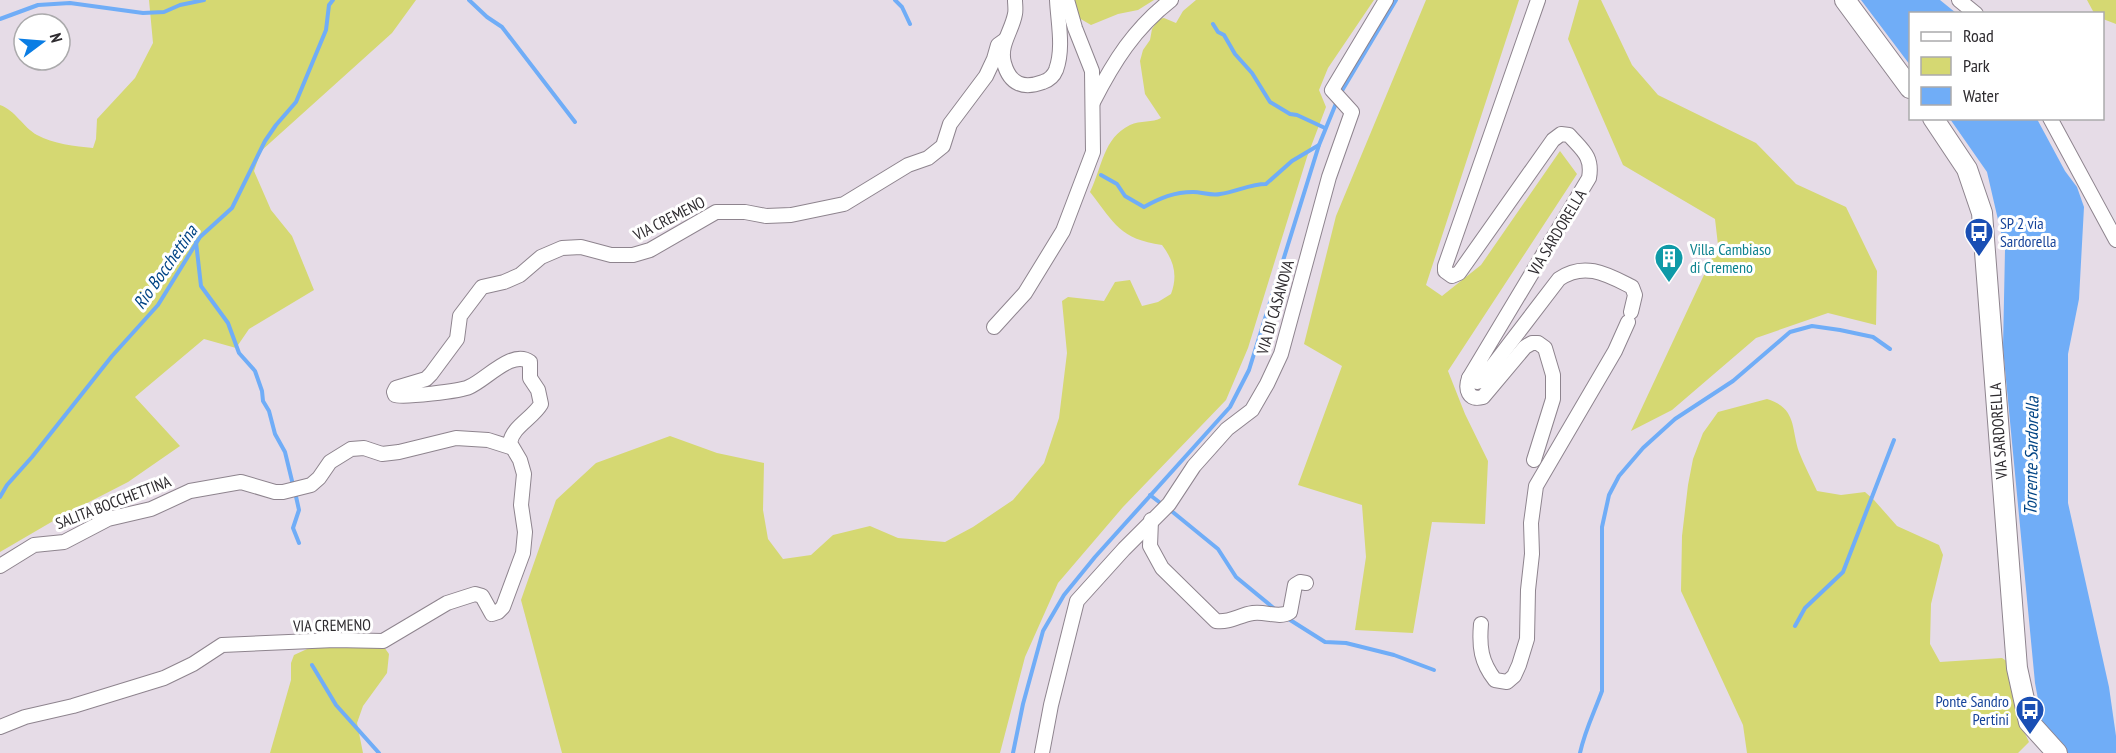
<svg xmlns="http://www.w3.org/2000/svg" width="2116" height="753" viewBox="0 0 2116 753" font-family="'PT Sans Narrow',sans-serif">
	<rect width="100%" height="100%" fill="#e6dce7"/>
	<!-- green -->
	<g fill="#d5d872">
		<path d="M 149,0 L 416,0 L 392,33 L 261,151 L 254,171 L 271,210 L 292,236 L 314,290 L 249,329 L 236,348 L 204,339 L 135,397 L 180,446 L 128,482 L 60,517 L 0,552 L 0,105 C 15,110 23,127 37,135 C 53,144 75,146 93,148 L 96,139 L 97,119 L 135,78 L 153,43 Z"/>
		<polygon points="1074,0 1154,0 1138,10 1118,14 1091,25 1079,18"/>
		<path d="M 1196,0 L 1374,0 L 1328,68 L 1319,90 L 1326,107 L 1307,157 L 1248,348 L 1226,400 L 1123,507 L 1058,583 L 1025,657 L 1000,753 L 562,753 L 521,600 L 556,500 L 596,463 L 670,436 L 717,453 L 764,463 L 763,510 L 768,539 L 783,559 L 811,555 L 833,535 L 870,526 L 898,538 L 945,542 L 973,527 L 1013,500 L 1044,463 L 1059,418 L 1067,353 L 1062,301 L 1068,297 L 1104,301 L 1115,282 L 1130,280 L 1142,306 L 1158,302 L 1171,294 C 1178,275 1174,261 1162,245 C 1120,239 1115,224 1090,192 C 1102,168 1103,138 1130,125 C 1140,120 1153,123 1161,118 L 1145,94 L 1140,61 L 1143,50 L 1150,40 L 1152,29 L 1159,19 L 1164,18 L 1176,23 L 1183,11 Z"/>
		<polygon points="1426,0 1519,0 1426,285 1442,296 1481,265 1560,151 1577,174 1448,371 1465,414 1488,461 1485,524 1432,522 1413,633 1355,630 1366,557 1362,505 1298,485 1342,366 1304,344 1336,216"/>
		<polygon points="1579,0 1601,0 1632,65 1658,95 1756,143 1796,184 1846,207 1877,271 1876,325 1828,313 1756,338 1672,410 1631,431 1718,245 1715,219 1623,165 1568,39"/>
		<polygon points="2087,0 2116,0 2116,24 2103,19 2102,14 2094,13"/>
		<path d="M 1767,399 C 1797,408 1791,428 1799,452 C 1804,465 1811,478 1817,491 L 1841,495 L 1865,492 L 1874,500 L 1897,526 L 1939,545 L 1943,555 L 1931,604 L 1930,644 L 1940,662 L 2002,658 L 2011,664 L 2019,721 L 2029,742 L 2018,753 L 1747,753 L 1743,725 L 1681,591 L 1682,536 L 1688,485 L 1693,459 L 1703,433 L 1718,412 Z"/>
		<polygon points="318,644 384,647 389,654 387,673 363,706 357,723 363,753 270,753 291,680 291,663 294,655"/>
	</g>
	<!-- water -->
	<g fill="#70adf7">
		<polygon points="1861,0 1940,0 1956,13 1910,14 1910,65"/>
		<polygon points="1950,119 2037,119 2065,171 2077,187 2084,207 2079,299 2068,354 2068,503 2109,687 2116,736 2116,753 2048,753 2035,683 2003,348 2005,250 1987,172"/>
	</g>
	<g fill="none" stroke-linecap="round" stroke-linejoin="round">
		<!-- stream -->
		<g stroke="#70adf7" stroke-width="4">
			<polyline points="469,0 487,17 502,27 575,122"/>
			<polyline points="895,0 902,7 910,24"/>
			<polyline points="0,19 38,5 70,3 143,13 164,12 180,5 204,0"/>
			<polyline points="1213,24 1218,32 1224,35 1235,54 1252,73 1270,102 1290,114 1297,115 1325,128"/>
			<polyline points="1340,94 1396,0"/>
			<path d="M 1101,175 L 1117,184 L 1125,196 L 1144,207 C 1160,198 1174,192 1193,192 C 1202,192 1211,196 1220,194 C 1236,192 1250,184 1266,184 L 1292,161 L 1319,145"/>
			<polyline points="196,242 201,286 228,323 239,353 255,371 262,391 263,401 269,411 275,434 285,452 293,485"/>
			<polyline points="295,492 299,510 293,528 299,543"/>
			<polyline points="1150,495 1163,505"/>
			<polyline points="0,497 7,485 32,457 112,356 158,305 200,237 232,208 265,141 276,125 296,102 326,30 329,5 333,0"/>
			<polyline points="1169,509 1218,549 1236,577 1276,610"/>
			<polyline points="1287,618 1325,642 1346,643 1394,655 1434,670"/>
			<polyline points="1795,626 1805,608 1843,572 1894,440"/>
			<polyline points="312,665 336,705 379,753"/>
			<polyline points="1013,753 1023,704 1043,631 1064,595 1095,557 1230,407 1249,370 1319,145 1337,101"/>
			<path d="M 1580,753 C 1585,730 1594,713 1602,691 L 1602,527 L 1609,495 L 1619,476 L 1643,448 L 1675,419 L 1733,381 L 1790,332 L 1812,326 L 1840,330 L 1873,337 L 1890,349"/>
		</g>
		<!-- minor casing -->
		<g stroke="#8e848e" stroke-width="16">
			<g id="minor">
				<path d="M 1015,0 C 1015,4 1016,10 1015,14 C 1012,31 999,45 1004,63 C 1010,85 1024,89 1043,82 C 1049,80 1054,75 1056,70 C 1064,48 1058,22 1057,0"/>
				<path d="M 1538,0 L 1445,266 L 1445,271 L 1452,276 L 1459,273 L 1553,140 L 1561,134 L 1569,135 C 1582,150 1593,156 1589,178 L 1469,378 L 1477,382 L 1481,381 L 1559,279 C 1585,261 1608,275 1632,287 L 1635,295 L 1631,312"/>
				<polyline points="1959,0 1976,14"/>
				<path d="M 1093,102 C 1114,61 1134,29 1171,0"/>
				<polyline points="2050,118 2116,240"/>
				<polyline points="994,327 1025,293 1063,231 1093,152 1092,71 1075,28 1067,0"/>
				<path d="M 1469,378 C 1465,389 1468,401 1483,397 L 1525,347 L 1532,343 L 1538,343 L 1545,348 L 1553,375 L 1553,399 L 1534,460"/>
				<path d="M 1151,520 L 1150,546 L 1162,568 L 1216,621 C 1230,623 1239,615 1253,613 C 1266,611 1279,619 1290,612 L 1295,585 L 1300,582 L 1306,583"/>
				<polyline points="0,566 34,545 64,542 108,519 151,509 190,491 241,482 275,492 283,492 311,485 319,478 330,462 351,449 364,448 382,454 399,452 456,438 488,440 510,447"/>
				<path d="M 1481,624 C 1479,647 1481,662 1495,680 L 1507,682 L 1514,676 L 1519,665 L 1527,639 L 1528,590 L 1532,554 L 1531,523 L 1536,486 L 1615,351 L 1628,322"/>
				<path d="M 0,727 L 25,717 L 73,706 L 164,678 L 193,664 L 222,645 L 335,640 L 383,641 L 447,603 L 475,594 L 482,596 L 492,614 L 498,612 L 503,607 L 523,553 L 525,532 L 521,505 L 524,474 L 520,460 L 510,443 C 512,427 533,418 541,404 L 538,390 L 530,378 L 530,362 C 512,349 486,380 469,387 C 461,391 402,398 395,395 L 394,392 L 396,388 L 426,379 L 431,374 L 457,339 L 460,316 L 482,287 L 504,282 L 520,275 L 541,257 L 562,248 L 581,247 L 611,255 L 633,255 L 650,250 L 716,212 L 745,212 L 766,216 L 791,215 L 844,204 L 908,165 L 928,158 L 943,146 L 950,124 L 986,76 L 994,59 L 998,45 L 1005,40"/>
				<polyline points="1042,753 1051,705 1077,601 1124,549 1169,504 1194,466 1227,429 1252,410 1267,384 1281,354 1329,177 1352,112 1332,90 1386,0"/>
			</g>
		</g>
		<!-- secondary casing -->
		<g stroke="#8e848e" stroke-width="22">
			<g id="secondary">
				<polyline points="1845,0 1910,88"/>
				<polyline points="1933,118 1967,169 1982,213 2017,668 2029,722 2057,753"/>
			</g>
		</g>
		<!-- minor -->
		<use href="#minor" stroke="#fff" stroke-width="14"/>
		<!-- secondary -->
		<use href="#secondary" stroke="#fff" stroke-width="20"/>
	</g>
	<!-- icons -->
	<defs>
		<g id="bus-pin" transform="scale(1.5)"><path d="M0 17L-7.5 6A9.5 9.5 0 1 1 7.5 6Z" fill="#1a4fb4" stroke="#fff"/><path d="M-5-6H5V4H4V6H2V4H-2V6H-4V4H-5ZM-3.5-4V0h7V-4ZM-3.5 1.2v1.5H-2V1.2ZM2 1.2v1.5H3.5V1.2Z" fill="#fff"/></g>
		<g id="building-pin" transform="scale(1.5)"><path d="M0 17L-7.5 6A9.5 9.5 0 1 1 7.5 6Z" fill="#0f9aa8" stroke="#fff"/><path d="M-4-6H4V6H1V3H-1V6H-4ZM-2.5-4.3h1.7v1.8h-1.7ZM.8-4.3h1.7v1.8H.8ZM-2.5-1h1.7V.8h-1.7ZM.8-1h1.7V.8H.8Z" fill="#fff"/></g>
	</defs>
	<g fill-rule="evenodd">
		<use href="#bus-pin" x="1979" y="232"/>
		<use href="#building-pin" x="1669" y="258"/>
		<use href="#bus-pin" x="2030" y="710"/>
	</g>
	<g text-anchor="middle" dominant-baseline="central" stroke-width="6" stroke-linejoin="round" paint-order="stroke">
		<!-- street labels -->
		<g font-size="16" fill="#2e2b2f" stroke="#fff">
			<text transform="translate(669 218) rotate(-27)">VIA CREMENO</text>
			<text transform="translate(1557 232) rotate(-59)">VIA SARDORELLA</text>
			<text transform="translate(1275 307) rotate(-74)">VIA DI CASANOVA</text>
			<text transform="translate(1998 431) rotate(-94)">VIA SARDORELLA</text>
			<text transform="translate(113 502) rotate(-21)">SALITA BOCCHETTINA</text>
			<text transform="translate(332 625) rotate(-1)">VIA CREMENO</text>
		</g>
		<!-- transit labels -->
		<g font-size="16" fill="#164399" stroke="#fff" text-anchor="start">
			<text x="2000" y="223">SP 2 via<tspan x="2000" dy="18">Sardorella</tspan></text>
			<text x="2009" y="701" text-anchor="end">Ponte Sandro<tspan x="2009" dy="18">Pertini</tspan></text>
		</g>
		<!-- culture labels -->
		<g font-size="16" fill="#0d838f" stroke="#fff" text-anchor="start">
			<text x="1690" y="249">Villa Cambiaso<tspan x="1690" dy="18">di Cremeno</tspan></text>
		</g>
		<!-- water labels -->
		<g font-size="18" font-style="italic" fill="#014485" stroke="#fff">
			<text transform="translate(165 267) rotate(-55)">Rio Bocchettina</text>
			<text transform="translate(2031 456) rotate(-89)">Torrente Sardorella</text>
		</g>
	</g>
	<!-- legend -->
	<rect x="1909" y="12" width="195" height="108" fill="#ffffff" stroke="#abaaac" stroke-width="1.5"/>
	<rect x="1921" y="32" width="30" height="9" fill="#ffffff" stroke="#abaaac" stroke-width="1.5"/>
	<text x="1963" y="42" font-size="18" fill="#2e2b2f">Road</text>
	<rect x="1921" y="57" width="30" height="18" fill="#d5d872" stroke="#abaaac" stroke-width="1.5"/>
	<text x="1963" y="72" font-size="18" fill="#2e2b2f">Park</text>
	<rect x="1921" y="87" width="30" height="18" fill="#70adf7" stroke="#abaaac" stroke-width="1.5"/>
	<text x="1963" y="102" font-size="18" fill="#2e2b2f">Water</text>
	<!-- north arrow -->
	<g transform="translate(42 42) rotate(74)"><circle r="28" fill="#ffffff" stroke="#abaaac" stroke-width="1.5"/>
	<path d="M0-4.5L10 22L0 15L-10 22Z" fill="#0a7de4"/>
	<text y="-9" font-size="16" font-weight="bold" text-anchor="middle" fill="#2e2b2f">N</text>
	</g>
</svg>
